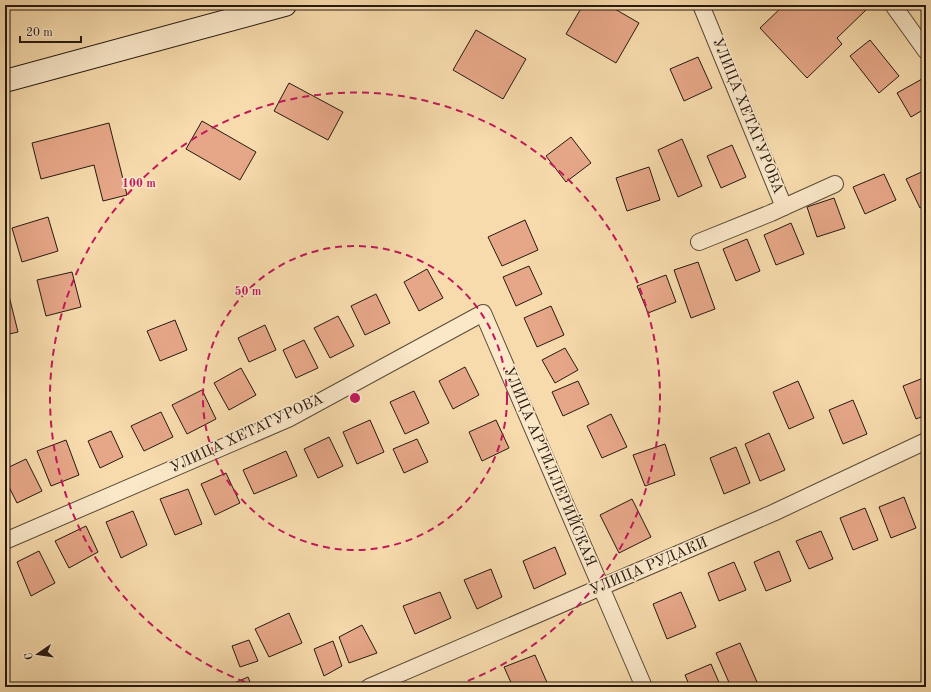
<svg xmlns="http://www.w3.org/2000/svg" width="931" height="692" viewBox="0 0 931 692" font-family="'Old Standard TT',serif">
	<rect width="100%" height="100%" fill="#f7dbac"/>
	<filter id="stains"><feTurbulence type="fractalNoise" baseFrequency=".005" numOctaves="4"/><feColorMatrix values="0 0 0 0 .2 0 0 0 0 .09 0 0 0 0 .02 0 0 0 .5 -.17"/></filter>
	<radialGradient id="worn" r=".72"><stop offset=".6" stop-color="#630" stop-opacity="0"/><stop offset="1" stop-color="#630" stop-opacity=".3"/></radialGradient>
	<!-- building -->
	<g fill="#e6a788" stroke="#271911">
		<polygon points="583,5 608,5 639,23 616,63 566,34"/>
		<polygon points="784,5 803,5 805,7 807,5 863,5 867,9 837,38 842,44 807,78 760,28"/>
		<polygon points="476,30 526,59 503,99 453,70"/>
		<polygon points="870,40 899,76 879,93 850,56"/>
		<polygon points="698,57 712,88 684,101 670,69"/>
		<polygon points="922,79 926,86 926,108 911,117 897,93"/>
		<polygon points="289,83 343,112 328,140 274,111"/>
		<polygon points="202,121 256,152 240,180 186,149"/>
		<polygon points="109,123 127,195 103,201 94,165 41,179 32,143"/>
		<polygon points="571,137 591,163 566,182 546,156"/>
		<polygon points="682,139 702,186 678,197 658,150"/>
		<polygon points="732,145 746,177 721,188 707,156"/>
		<polygon points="649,167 660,200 627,211 616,178"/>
		<polygon points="926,170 926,205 920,208 906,179"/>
		<polygon points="884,174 896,200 865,214 853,187"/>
		<polygon points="834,198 845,228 817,237 807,207"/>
		<polygon points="48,217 58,251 22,262 12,228"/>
		<polygon points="525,220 538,250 502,266 488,237"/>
		<polygon points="791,223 804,254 776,265 764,235"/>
		<polygon points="747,239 760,271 736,281 723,249"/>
		<polygon points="698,262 715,309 691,318 674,270"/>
		<polygon points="529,266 542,294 516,306 503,277"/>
		<polygon points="427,269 443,298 419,311 404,282"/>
		<polygon points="72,272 81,307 46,316 37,280"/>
		<polygon points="666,275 676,302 648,313 637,286"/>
		<polygon points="8,292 18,332 5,335 5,293"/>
		<polygon points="376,294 390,323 365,335 351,306"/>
		<polygon points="551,306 564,335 537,347 524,318"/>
		<polygon points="338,316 354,346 330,358 314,328"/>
		<polygon points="175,320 187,350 160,361 147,331"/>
		<polygon points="265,325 276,350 249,362 238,338"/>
		<polygon points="304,340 318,368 296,378 283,350"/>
		<polygon points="565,348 578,370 555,383 542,360"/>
		<polygon points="465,367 479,395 453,409 439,381"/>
		<polygon points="241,368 256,395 229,410 214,383"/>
		<polygon points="926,377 926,415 916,419 903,386"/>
		<polygon points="578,381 589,404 563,416 552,392"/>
		<polygon points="798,381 814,418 789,429 773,392"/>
		<polygon points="202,390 216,419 187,434 172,405"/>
		<polygon points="414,391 429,423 405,434 390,402"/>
		<polygon points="853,400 867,434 843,444 829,410"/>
		<polygon points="161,412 173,437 144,451 131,426"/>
		<polygon points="611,414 627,447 602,458 587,426"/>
		<polygon points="370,420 384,452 357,464 343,432"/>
		<polygon points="496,420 509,448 482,461 469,432"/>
		<polygon points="111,431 123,457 100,468 88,441"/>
		<polygon points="769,433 785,470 760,481 745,444"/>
		<polygon points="329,437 343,466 318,478 304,449"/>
		<polygon points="417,439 428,462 404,473 393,449"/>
		<polygon points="66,440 79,475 51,486 37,451"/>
		<polygon points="665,444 675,475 645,486 633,455"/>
		<polygon points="736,447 750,483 724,494 710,458"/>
		<polygon points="286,451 297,476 254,494 243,470"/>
		<polygon points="26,459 42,491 17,503 5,479 5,469"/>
		<polygon points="226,473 240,503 215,515 201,484"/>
		<polygon points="188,489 202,524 175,535 160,499"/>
		<polygon points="904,497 916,528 891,538 879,507"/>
		<polygon points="632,499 651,537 619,553 600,515"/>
		<polygon points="865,508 878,540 853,550 840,518"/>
		<polygon points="133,511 147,545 121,558 106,522"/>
		<polygon points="86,526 98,552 69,568 55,541"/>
		<polygon points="821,531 833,559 809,569 796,541"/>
		<polygon points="555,547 566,574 534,589 523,561"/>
		<polygon points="39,551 55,583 31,596 17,562"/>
		<polygon points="779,551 791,581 766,591 754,562"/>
		<polygon points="734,562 746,590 719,601 708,573"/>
		<polygon points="491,569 502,597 477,609 464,580"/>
		<polygon points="440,592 451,618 415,634 403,606"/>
		<polygon points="681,592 696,627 667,639 653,604"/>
		<polygon points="289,613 302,643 269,657 255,629"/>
		<polygon points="362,625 377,653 349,663 339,637"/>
		<polygon points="249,640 258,661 240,667 232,646"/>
		<polygon points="333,641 342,666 324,676 314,649"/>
		<polygon points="740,643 757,682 745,687 731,687 716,653"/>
		<polygon points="535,655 549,687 513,687 504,667"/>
		<polygon points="711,664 721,687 690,687 685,675"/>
		<polygon points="248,677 252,687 225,687"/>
	</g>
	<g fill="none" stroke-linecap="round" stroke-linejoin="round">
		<!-- street casing -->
		<g stroke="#5b4a38" stroke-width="18">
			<g id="street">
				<polyline points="893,5 926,51"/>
				<polyline points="784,207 835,184"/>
				<polyline points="699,242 771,213 784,207 701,5"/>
				<polyline points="5,541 288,419 483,313 644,687"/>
				<polyline points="369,687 773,513 926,441"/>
			</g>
		</g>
		<!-- secondary casing -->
		<g stroke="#271911" stroke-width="24">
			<polyline id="secondary" points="5,81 285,5"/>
		</g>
		<!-- street -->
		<use href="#street" stroke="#fae8c9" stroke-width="16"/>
		<!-- secondary -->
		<use href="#secondary" stroke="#fae8c9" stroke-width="22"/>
	</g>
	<!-- distance rings -->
	<g fill="none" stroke="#c2185b" stroke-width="2" stroke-dasharray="7 5">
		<circle cx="355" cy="398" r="152"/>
		<path d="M256 686A305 305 0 1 1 454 686"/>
	</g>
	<g text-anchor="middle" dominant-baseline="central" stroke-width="3.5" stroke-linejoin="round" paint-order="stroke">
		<!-- street labels -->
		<g font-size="15" fill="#271911" stroke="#fae8c9">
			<text transform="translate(747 116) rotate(68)">УЛИЦА ХЕТАГУРОВА</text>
			<text transform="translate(247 434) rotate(-25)">УЛИЦА ХЕТАГУРОВА</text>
			<text transform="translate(549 467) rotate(67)">УЛИЦА АРТИЛЛЕРИЙСКАЯ</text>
			<text transform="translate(649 567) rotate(-23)">УЛИЦА РУДАКИ</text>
		</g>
	</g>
	<circle cx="355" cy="398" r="6" fill="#c2185b" stroke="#fae8c9" stroke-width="2"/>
	<g font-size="12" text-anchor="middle" font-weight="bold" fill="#c2185b" stroke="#fae8c9" stroke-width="3.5" stroke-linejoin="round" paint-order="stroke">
		<text x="139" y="187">100 m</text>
		<text x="248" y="295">50 m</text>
	</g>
	<!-- margin -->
	<rect width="931" height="692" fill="none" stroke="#f7dbac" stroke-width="20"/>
	<rect x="6" y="6" width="919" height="680" fill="none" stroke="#271911" stroke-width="2"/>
	<rect x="10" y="10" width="911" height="672" fill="none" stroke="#271911"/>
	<!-- north arrow -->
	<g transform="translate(38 654) rotate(257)" stroke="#fae8c9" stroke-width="3" paint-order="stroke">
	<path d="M0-3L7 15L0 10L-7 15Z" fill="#271911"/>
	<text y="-6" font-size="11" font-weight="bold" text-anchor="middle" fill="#271911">С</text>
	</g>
	<!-- scale -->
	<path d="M20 36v6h61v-6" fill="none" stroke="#271911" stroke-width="2"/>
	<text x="26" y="36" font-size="12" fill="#271911" stroke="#fae8c9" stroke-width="3" paint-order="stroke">20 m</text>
	<rect width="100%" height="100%" filter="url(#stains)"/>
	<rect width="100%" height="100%" fill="url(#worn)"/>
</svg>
